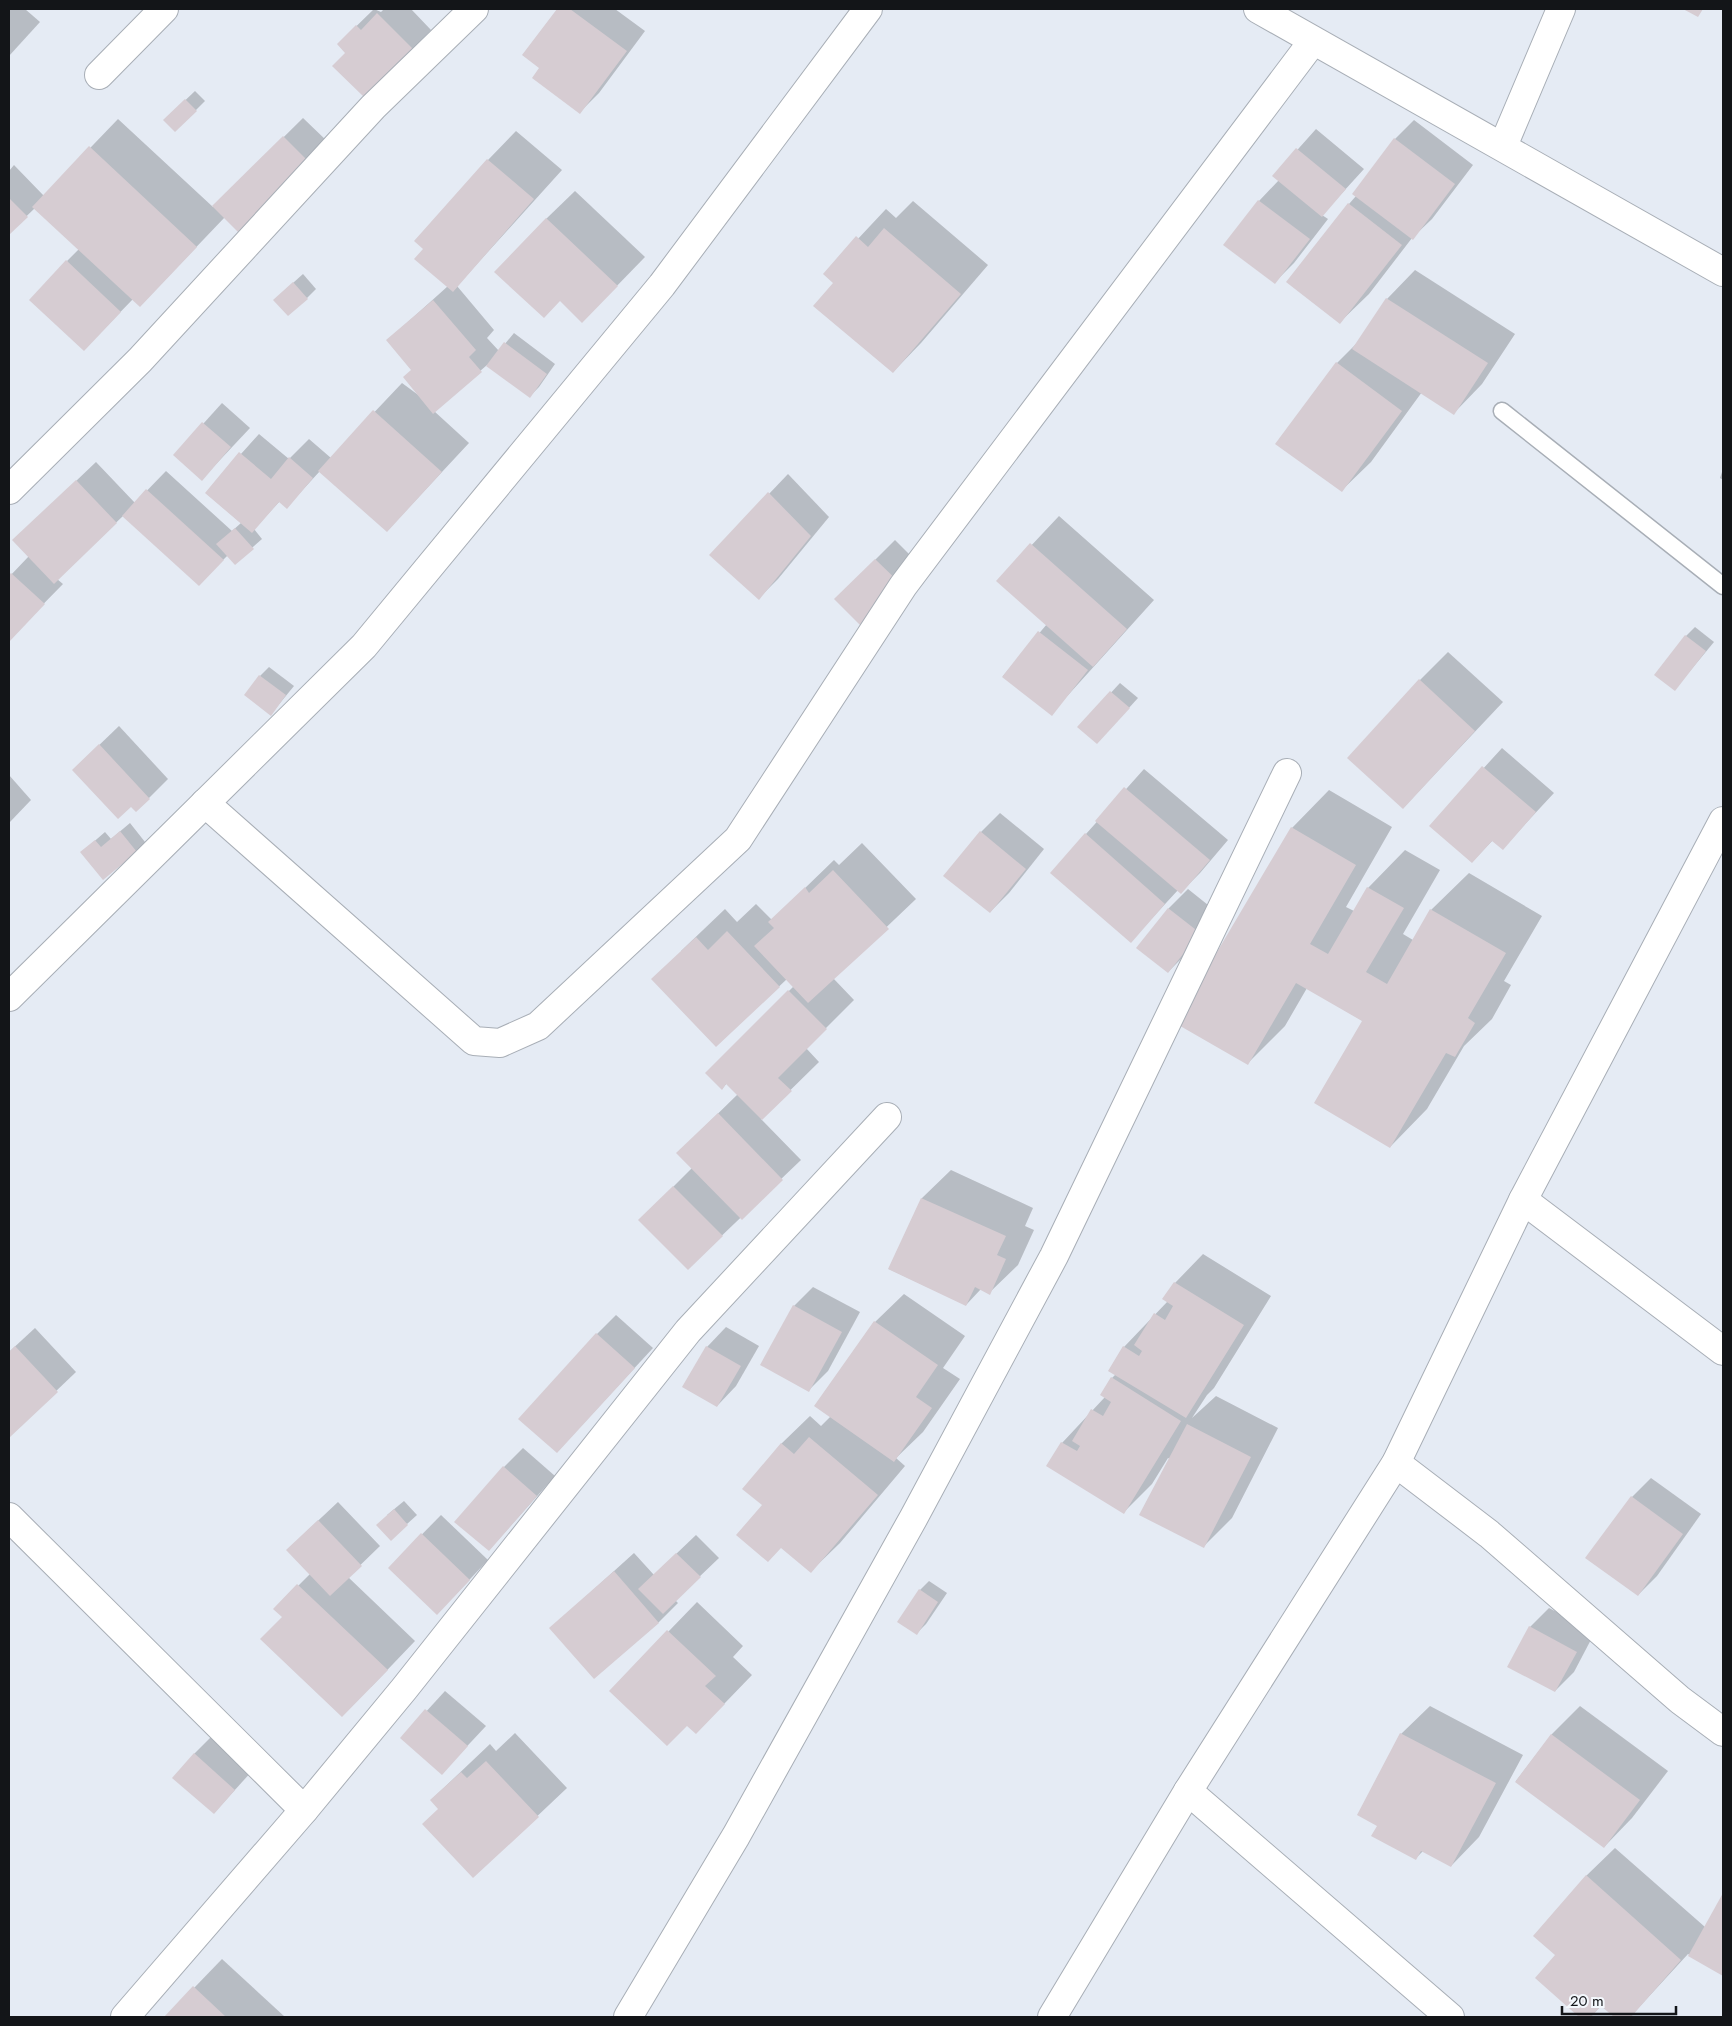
<svg xmlns="http://www.w3.org/2000/svg" width="1732" height="2026" viewBox="0 0 1732 2026" font-family="Jost,sans-serif">
	<rect width="100%" height="100%" fill="#e5ebf4"/>
	<!-- shadow -->
	<g fill="#0003">
		<polygon points="9,9 25,9 40,22 9,56"/>
		<polygon points="374,9 381,12 384,9 411,9 431,30 364,96 347,53 338,44"/>
		<polygon points="558,9 615,9 645,31 599,93 580,112 541,68 523,55"/>
		<polygon points="195,91 205,101 196,110 174,111"/>
		<polygon points="303,118 328,142 238,230 225,217 140,306 133,299 103,330 67,261 79,249 35,208 9,233 9,171 14,165 44,196 118,119 213,207"/>
		<polygon points="1414,120 1473,165 1432,219 1412,238 1369,294 1340,322 1349,204 1356,196 1395,139"/>
		<polygon points="1316,129 1364,169 1322,215 1328,219 1294,263 1275,282 1225,245 1259,201 1279,180 1274,176"/>
		<polygon points="516,131 562,170 457,286 494,330 487,338 499,351 514,333 555,364 539,387 530,396 487,365 434,411 469,443 387,531 320,471 287,507 280,501 254,529 262,539 235,563 228,555 218,565 123,516 57,579 63,584 9,639 9,577 29,556 33,522 96,462 135,503 166,471 232,531 241,523 206,493 259,434 289,459 309,439 331,458 402,383 421,397 413,369 388,340 448,286 425,249 416,241 488,160"/>
		<polygon points="575,191 645,257 610,293 546,219"/>
		<polygon points="913,201 988,265 921,343 893,372 835,283 825,274 886,209 896,218"/>
		<polygon points="1415,270 1515,334 1482,384 1454,413 1422,392 1371,462 1342,490 1337,363 1361,339 1387,299"/>
		<polygon points="303,274 316,289 307,298 284,291"/>
		<polygon points="222,403 250,428 202,479 175,455"/>
		<polygon points="1723,469 1723,480 1720,478"/>
		<polygon points="788,474 829,517 778,579 759,598 711,555"/>
		<polygon points="1059,516 1154,600 1051,714 1003,676 1047,624 998,581"/>
		<polygon points="895,540 921,566 836,599"/>
		<polygon points="1695,627 1714,642 1675,689 1686,636"/>
		<polygon points="1448,652 1503,702 1403,808 1420,680"/>
		<polygon points="269,667 294,686 271,714 260,676"/>
		<polygon points="1120,683 1138,698 1106,733 1079,727"/>
		<polygon points="119,726 168,779 149,798 131,805 93,751"/>
		<polygon points="1502,748 1554,793 1503,848 1493,840 1472,862 1431,826"/>
		<polygon points="1144,769 1228,840 1200,873 1181,892 1178,890 1131,941 1086,834"/>
		<polygon points="9,775 31,800 9,823"/>
		<polygon points="1329,790 1392,827 1346,907 1354,911 1368,888 1405,850 1440,870 1403,934 1413,940 1431,910 1469,873 1542,916 1504,981 1511,985 1492,1019 1464,1046 1427,1109 1390,1147 1363,1021 1307,988 1285,1026 1248,1063 1292,828"/>
		<polygon points="1000,813 1044,849 1009,893 990,912 981,832"/>
		<polygon points="130,823 145,842 136,852 82,852 105,832 111,839"/>
		<polygon points="862,843 916,899 833,978 854,1000 806,1048 819,1062 761,1119 801,1160 688,1268 640,1220 692,1168 697,1134 738,1094 727,1083 722,1089 706,1073 794,986 787,979 716,1046 681,951 725,909 737,922 756,904 772,920 834,860 839,865"/>
		<polygon points="1188,889 1218,913 1187,953 1168,972 1138,948 1169,908"/>
		<polygon points="951,1170 1033,1208 1025,1226 1034,1230 1018,1265 989,1293 981,1289 966,1305 889,1269 922,1198"/>
		<polygon points="1203,1254 1271,1296 1214,1388 1207,1395 1192,1418 1216,1396 1278,1428 1232,1518 1203,1547 1170,1459 1168,1458 1152,1484 1124,1512 1062,1443 1105,1397 1112,1378 1116,1374 1110,1370 1124,1347 1168,1301 1175,1283"/>
		<polygon points="813,1287 860,1312 828,1371 809,1390 794,1306"/>
		<polygon points="904,1294 965,1336 943,1368 960,1379 923,1432 896,1458 905,1466 840,1543 811,1571 763,1505 781,1444 810,1416 821,1426 831,1416 875,1322"/>
		<polygon points="616,1315 653,1348 557,1452 597,1334"/>
		<polygon points="726,1327 759,1346 736,1386 717,1406 684,1386 707,1347"/>
		<polygon points="35,1328 76,1372 9,1436 9,1352"/>
		<polygon points="523,1448 555,1476 489,1550 504,1467"/>
		<polygon points="1651,1478 1701,1514 1657,1576 1638,1595 1587,1558 1632,1497"/>
		<polygon points="404,1501 417,1515 407,1524 387,1515"/>
		<polygon points="338,1502 380,1546 348,1577 415,1641 371,1687 275,1609 310,1574 306,1532"/>
		<polygon points="441,1515 488,1560 456,1594 389,1568"/>
		<polygon points="696,1535 719,1558 675,1600 678,1603 659,1622 594,1678 551,1628 634,1553 654,1575"/>
		<polygon points="929,1581 947,1593 926,1624 917,1633 920,1590"/>
		<polygon points="697,1602 743,1646 733,1657 752,1675 724,1704 687,1724 611,1691"/>
		<polygon points="1549,1608 1595,1632 1574,1672 1555,1691 1530,1627"/>
		<polygon points="445,1691 486,1726 442,1773 402,1738"/>
		<polygon points="1430,1706 1523,1755 1479,1837 1451,1866 1423,1851 1416,1858 1379,1825 1401,1734"/>
		<polygon points="1580,1706 1668,1771 1632,1818 1604,1847 1516,1781 1552,1734"/>
		<polygon points="515,1733 567,1788 473,1877 439,1809 431,1800 490,1744 496,1751"/>
		<polygon points="213,1735 253,1770 214,1813 194,1754"/>
		<polygon points="1615,1848 1705,1927 1723,1896 1723,1974 1688,1954 1630,2017 1616,2017 1602,2005 1590,2017 1581,2017 1537,1978 1557,1955 1586,1876"/>
		<polygon points="222,1959 285,2017 166,2017"/>
	</g>
	<!-- building -->
	<g fill="#d6ccd2">
		<polygon points="557,9 570,9 627,51 580,114 532,78 539,68 522,55"/>
		<polygon points="1683,9 1703,9 1698,17"/>
		<polygon points="377,13 413,49 364,97 332,66 345,53 337,44 356,25 361,30"/>
		<polygon points="185,99 197,111 175,132 163,120"/>
		<polygon points="283,136 309,162 238,232 212,206"/>
		<polygon points="1394,138 1455,184 1413,240 1352,194"/>
		<polygon points="89,146 197,247 140,307 32,207"/>
		<polygon points="1296,148 1346,189 1322,217 1272,176"/>
		<polygon points="487,159 534,199 453,292 414,259 423,249 414,241"/>
		<polygon points="9,198 28,217 9,235"/>
		<polygon points="1258,200 1310,239 1275,284 1223,245"/>
		<polygon points="1348,203 1402,245 1340,324 1286,282"/>
		<polygon points="546,218 618,286 582,323 560,301 544,318 494,272"/>
		<polygon points="884,228 961,294 893,373 813,306 833,283 823,274 856,236 868,247"/>
		<polygon points="66,260 121,312 84,351 29,300"/>
		<polygon points="293,282 308,299 288,316 273,300"/>
		<polygon points="1386,298 1488,363 1454,415 1352,349"/>
		<polygon points="433,300 476,350 469,357 482,372 433,414 403,377 411,370 386,340"/>
		<polygon points="504,342 547,374 530,398 486,366"/>
		<polygon points="1336,362 1402,411 1342,492 1275,444"/>
		<polygon points="373,410 442,472 387,532 318,471"/>
		<polygon points="202,422 231,447 202,481 173,455"/>
		<polygon points="239,452 271,479 289,457 313,478 287,509 279,502 252,533 205,493"/>
		<polygon points="76,480 117,523 54,584 12,540"/>
		<polygon points="146,489 224,560 199,586 122,516"/>
		<polygon points="768,492 811,536 759,600 709,555"/>
		<polygon points="235,528 254,549 235,565 216,544"/>
		<polygon points="1030,543 1127,629 1093,667 996,581"/>
		<polygon points="875,559 903,586 862,627 834,599"/>
		<polygon points="11,573 45,604 9,642 9,575"/>
		<polygon points="1038,631 1088,670 1052,716 1002,677"/>
		<polygon points="1685,635 1706,651 1675,691 1654,675"/>
		<polygon points="259,675 286,695 271,716 244,695"/>
		<polygon points="1419,679 1475,731 1403,809 1347,758"/>
		<polygon points="1110,691 1130,708 1097,744 1077,727"/>
		<polygon points="99,744 150,799 136,812 131,807 118,819 72,770"/>
		<polygon points="1482,766 1536,812 1503,850 1492,841 1472,863 1429,826"/>
		<polygon points="1124,787 1210,860 1181,894 1095,821"/>
		<polygon points="1291,827 1356,865 1310,944 1328,954 1367,887 1404,908 1366,972 1387,984 1430,909 1506,953 1468,1018 1475,1023 1455,1057 1446,1053 1390,1148 1314,1103 1362,1021 1296,983 1248,1065 1175,1023"/>
		<polygon points="120,831 137,852 103,880 80,852 95,840 101,847"/>
		<polygon points="980,831 1026,869 990,913 943,876"/>
		<polygon points="1085,833 1165,904 1131,943 1050,873"/>
		<polygon points="833,870 889,929 808,1003 754,946 774,928 768,922 805,887 809,893"/>
		<polygon points="1168,908 1200,933 1168,973 1136,948"/>
		<polygon points="727,931 780,987 716,1047 651,979 696,937 708,950"/>
		<polygon points="788,990 827,1029 778,1078 792,1091 762,1120 726,1084 722,1090 705,1073"/>
		<polygon points="718,1113 783,1180 742,1220 676,1153"/>
		<polygon points="673,1186 723,1236 688,1270 638,1220"/>
		<polygon points="921,1198 1006,1236 997,1255 1006,1259 990,1295 975,1287 966,1306 888,1269"/>
		<polygon points="1174,1282 1244,1325 1186,1418 1108,1371 1123,1346 1139,1356 1142,1351 1134,1345 1154,1313 1165,1320 1173,1306 1162,1299"/>
		<polygon points="793,1305 842,1332 809,1392 760,1365"/>
		<polygon points="874,1321 938,1365 916,1397 932,1408 894,1462 814,1406"/>
		<polygon points="596,1333 635,1368 557,1453 518,1419"/>
		<polygon points="15,1346 58,1392 9,1438 9,1352"/>
		<polygon points="706,1346 741,1366 717,1407 682,1387"/>
		<polygon points="1111,1377 1181,1421 1124,1514 1046,1466 1061,1442 1077,1451 1080,1446 1072,1441 1091,1409 1103,1416 1111,1402 1100,1395"/>
		<polygon points="1187,1424 1251,1457 1204,1548 1139,1515"/>
		<polygon points="809,1437 878,1495 811,1573 781,1548 768,1562 736,1535 762,1505 742,1489 781,1443 794,1454"/>
		<polygon points="503,1466 537,1496 489,1551 454,1522"/>
		<polygon points="1631,1496 1683,1534 1638,1596 1585,1558"/>
		<polygon points="394,1509 408,1525 391,1541 376,1525"/>
		<polygon points="318,1520 362,1566 330,1596 286,1550"/>
		<polygon points="421,1533 470,1580 437,1615 388,1568"/>
		<polygon points="676,1553 701,1577 663,1614 638,1589"/>
		<polygon points="614,1571 659,1623 594,1679 549,1628"/>
		<polygon points="297,1584 388,1670 342,1717 260,1639 282,1617 273,1609"/>
		<polygon points="919,1589 938,1602 917,1635 897,1622"/>
		<polygon points="1529,1626 1577,1652 1555,1692 1507,1667"/>
		<polygon points="667,1630 716,1676 705,1686 725,1704 696,1734 687,1726 667,1746 609,1691"/>
		<polygon points="425,1709 468,1746 442,1775 400,1738"/>
		<polygon points="1400,1733 1496,1783 1451,1867 1421,1851 1416,1860 1371,1836 1377,1826 1357,1815"/>
		<polygon points="1551,1734 1640,1800 1604,1848 1515,1782"/>
		<polygon points="194,1753 235,1790 214,1814 172,1778"/>
		<polygon points="486,1761 539,1817 473,1878 422,1824 438,1809 430,1800 461,1772 467,1778"/>
		<polygon points="1586,1875 1681,1960 1631,2017 1614,2017 1601,2006 1591,2017 1579,2017 1535,1978 1555,1955 1533,1936"/>
		<polygon points="1723,1893 1723,1976 1688,1956"/>
		<polygon points="193,1986 226,2017 164,2017"/>
	</g>
	<g fill="none" stroke-linecap="round" stroke-linejoin="round">
		<!-- lane casing -->
		<g stroke="#a8aeb6" stroke-width="19">
			<polyline id="lane" points="1502,411 1723,586"/>
		</g>
		<!-- street casing -->
		<g stroke="#a8aeb6" stroke-width="30">
			<g id="street">
				<polyline points="1258,9 1723,272"/>
				<polyline points="99,75 164,9"/>
				<polyline points="1503,146 1561,9"/>
				<polyline points="9,490 140,360 373,107 474,9"/>
				<polyline points="205,803 474,1041 500,1043 538,1026 738,839 903,586 1313,41"/>
				<polyline points="9,997 364,646 662,285 868,9"/>
				<polyline points="1523,1200 1723,1351"/>
				<polyline points="1396,1463 1489,1534 1680,1700 1723,1732"/>
				<polyline points="9,1517 304,1810"/>
				<polyline points="1188,1791 1450,2017"/>
				<polyline points="125,2017 304,1810 404,1689 688,1331 887,1117"/>
				<polyline points="628,2017 736,1836 914,1517 1054,1256 1287,773"/>
				<polyline points="1052,2017 1188,1791 1396,1463 1523,1200 1723,821"/>
			</g>
		</g>
		<!-- lane -->
		<use href="#lane" stroke="#fff" stroke-width="16"/>
		<!-- street -->
		<use href="#street" stroke="#fff" stroke-width="28"/>
	</g>
	<!-- border -->
	<rect width="1732" height="2026" fill="none" stroke="#131518" stroke-width="20"/>
	<!-- scale -->
	<path d="M1562 2006v8h114v-8" fill="none" stroke="#131518" stroke-width="2.5"/>
	<text x="1570" y="2006" font-size="15" fill="#131518" stroke="#f4f8fd" stroke-width="4" paint-order="stroke">20 m</text>
</svg>
